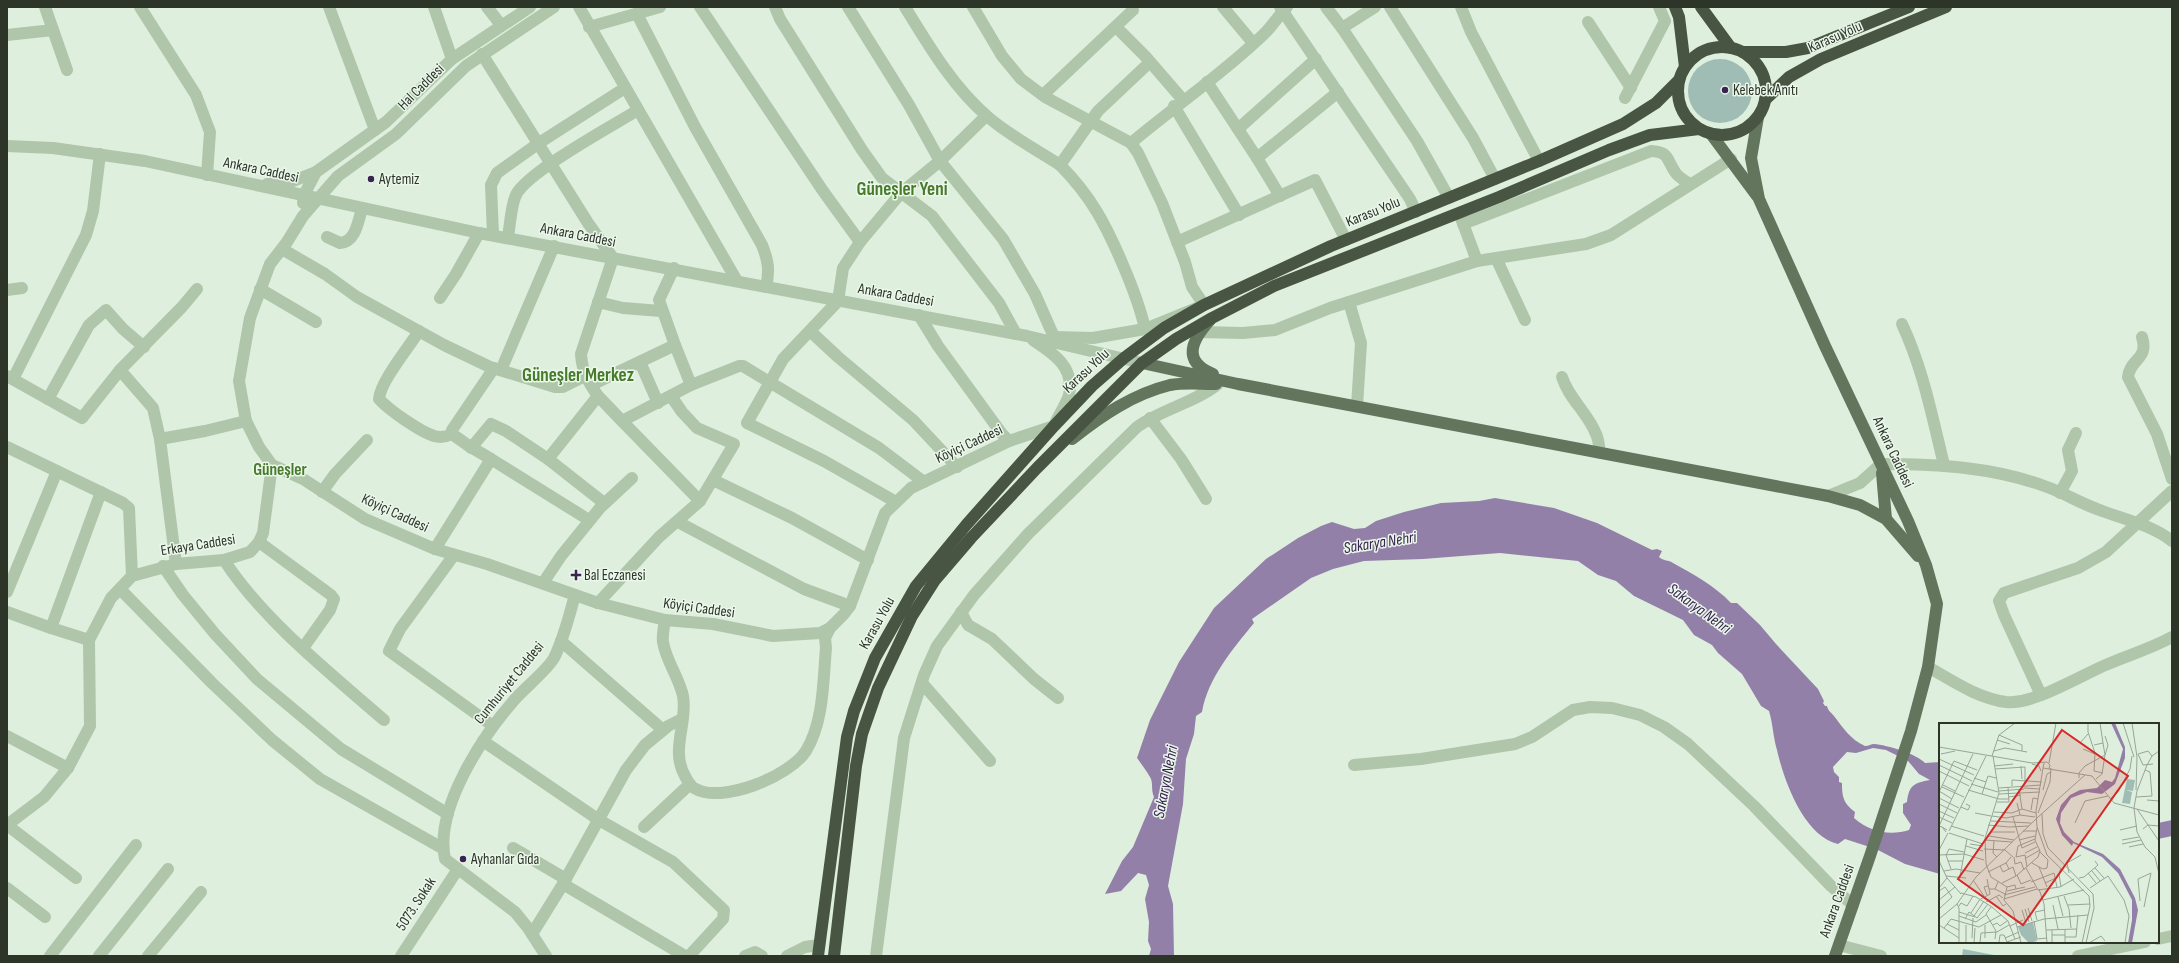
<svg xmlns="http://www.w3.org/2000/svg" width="2179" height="963" viewBox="0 0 2179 963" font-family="'Sofia Sans Condensed',sans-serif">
	<rect width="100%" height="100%" fill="#dfefde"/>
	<!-- green -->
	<g fill="#a0bdb5">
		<circle cx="1720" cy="91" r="32"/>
		<polygon points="1963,949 1994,955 1994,956 1962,956"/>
	</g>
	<!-- water -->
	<g fill="#9280a9" fill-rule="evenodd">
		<path d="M 1495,498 L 1554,508 L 1597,523 L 1652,550 L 1657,549 L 1662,551 L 1659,557 C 1663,561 1669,560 1673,563 C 1693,574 1715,586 1731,603 L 1737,603 L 1760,625 L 1776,644 L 1818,689 L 1824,701 L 1823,703 L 1825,706 L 1827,706 C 1828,711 1831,712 1834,716 C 1844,729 1850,739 1865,746 C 1869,746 1871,744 1874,744 C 1887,745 1917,754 1925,763 L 1940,762 L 1940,874 L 1905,864 L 1876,849 L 1845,839 L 1838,844 C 1804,836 1784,781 1777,750 C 1773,737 1773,724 1769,711 L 1761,706 L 1742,674 L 1718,653 L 1712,645 L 1694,635 L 1683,620 L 1634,596 L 1616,581 L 1598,575 L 1578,561 L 1500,553 L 1423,559 L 1364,561 L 1333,569 L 1311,578 L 1252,619 L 1254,623 C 1232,650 1208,678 1202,712 L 1196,716 L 1194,734 L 1186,759 L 1183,804 L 1168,886 L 1173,904 L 1174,956 L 1149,956 L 1151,949 L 1148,941 L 1149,922 L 1145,899 L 1149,885 L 1146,875 L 1138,873 L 1121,891 L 1105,894 L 1122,861 L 1133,847 L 1154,797 C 1151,790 1153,785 1151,779 C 1150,776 1140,762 1137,758 L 1150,720 L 1179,662 L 1214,608 L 1266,559 L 1298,538 L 1321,526 L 1332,522 L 1354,529 L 1365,528 L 1376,521 L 1404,512 L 1441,503 L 1479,501 ZM 1873,748 L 1886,750 L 1908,761 L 1919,774 L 1930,780 C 1914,783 1909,785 1907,802 L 1903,804 L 1903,813 L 1911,825 L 1909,830 C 1890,836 1870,832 1854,818 L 1855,812 C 1843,803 1842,796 1842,783 L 1839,782 L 1839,777 L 1834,772 L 1833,767 L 1847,752 L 1856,753 Z"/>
		<polygon points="2172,820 2172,836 2158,839 2158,823"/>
	</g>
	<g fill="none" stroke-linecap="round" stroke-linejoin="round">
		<!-- minor -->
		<g stroke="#afc6ab" stroke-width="12">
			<polyline points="45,7 67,70"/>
			<polyline points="140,7 196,95 210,132 207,175"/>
			<polyline points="329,7 375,130"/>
			<polyline points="434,7 452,59"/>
			<polyline points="487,7 501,25"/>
			<polyline points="579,7 737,281"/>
			<polyline points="700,7 823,191 860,242"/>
			<polyline points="775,7 780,19 862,150 882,178 932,216 999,303 1016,334"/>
			<polyline points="848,7 909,105 940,161 1003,239 1035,294 1054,337"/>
			<path d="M 905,7 C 929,46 953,87 988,117 C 1010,136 1037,150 1060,165"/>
			<path d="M 973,7 L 1002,56 L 1021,79 L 1045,97 L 1131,143 C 1175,106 1224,73 1265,33 C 1273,25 1279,15 1287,7"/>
			<polyline points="1223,7 1253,43"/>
			<polyline points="1280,7 1410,199 1416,212"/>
			<polyline points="1326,7 1342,28"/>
			<polyline points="1375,7 1342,28 1417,141 1449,198"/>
			<polyline points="1390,7 1473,138 1495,179"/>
			<polyline points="1461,7 1471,32 1539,161"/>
			<path d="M 637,14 L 695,127 L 762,245 C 768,260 770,270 766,287"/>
			<polyline points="1588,22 1631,88"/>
			<polyline points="589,27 660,7"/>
			<polyline points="1116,27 1145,56 1183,100"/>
			<polyline points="7,35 53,30"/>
			<path d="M 482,54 L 588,223 L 613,258 L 581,354 C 582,371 588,382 598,396"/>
			<polyline points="1207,82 1257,158 1280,196"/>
			<polyline points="1043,95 1133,10"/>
			<polyline points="1625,98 1665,21 1659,7"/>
			<polyline points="1174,106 1239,215"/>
			<polyline points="1238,129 1316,59"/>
			<polyline points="7,146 53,148 145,161 479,233 1027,336 1142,363"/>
			<polyline points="1257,158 1338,92"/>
			<polyline points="267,184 293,181 316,172"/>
			<polyline points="303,203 304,195 316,172 386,122 452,59 530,7"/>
			<polyline points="1461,218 1477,261"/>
			<path d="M 1463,224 L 1651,151 C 1669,152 1666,158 1675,172 C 1678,177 1685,181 1690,184"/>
			<polyline points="493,235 491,185 497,173 539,143 625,88"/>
			<path d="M 327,237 L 340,243 C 356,242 358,221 362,209"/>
			<path d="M 508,237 C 510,226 511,205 516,195 C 527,172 612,126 638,110"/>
			<polyline points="1177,242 1315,180 1346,240"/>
			<polyline points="282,249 325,274 357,297 444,345 490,367 555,387 563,387 585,376"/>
			<polyline points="1496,258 1525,320"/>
			<polyline points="674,268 659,300 675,345"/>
			<polyline points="260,289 316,322"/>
			<polyline points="7,290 22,288"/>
			<polyline points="440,298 456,274 479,233"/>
			<polyline points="598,302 623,308 661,311"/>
			<polyline points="1349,302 1361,343 1357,406"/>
			<polyline points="919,315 938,346 1002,434 1009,441"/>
			<path d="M 1902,324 C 1923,369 1932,416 1944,465"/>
			<path d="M 1145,329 C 1140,306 1132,286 1123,265 C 1106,225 1091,196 1060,165 L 1098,111 L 1150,62"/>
			<path d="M 419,331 C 409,347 380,382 379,399 C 389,410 419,431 434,436 C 441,438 446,437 452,434"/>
			<polyline points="810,331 838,357 913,420 957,467"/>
			<polyline points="1199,332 1243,333 1275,330 1330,308 1477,261 1586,244 1611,235 1731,159"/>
			<polyline points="1054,337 1093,338 1145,329 1204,305 1192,287 1185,262 1162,203 1138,153 1131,143"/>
			<path d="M 2142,337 C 2149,360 2130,358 2128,377 L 2157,434 L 2172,479"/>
			<polyline points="640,362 658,403"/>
			<polyline points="501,370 554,246"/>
			<polyline points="7,376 82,418 120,370"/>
			<path d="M 1562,377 C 1569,399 1588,413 1596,434 C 1599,440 1599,447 1600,453"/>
			<polyline points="13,379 86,235 93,211 100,154"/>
			<polyline points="591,385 675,345 691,385"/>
			<polyline points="671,396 682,412 697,428 734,444 700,501"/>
			<polyline points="48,399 89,325 106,310 123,329 144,347"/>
			<polyline points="1150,418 1181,459 1206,499"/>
			<polyline points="160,439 153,408 120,370 182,307 197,289"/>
			<polyline points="7,447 123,503 129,508 132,576"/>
			<polyline points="471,448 491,424 506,431 548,459"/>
			<polyline points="491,459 589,520"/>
			<path d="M 272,465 L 303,479 L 365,519 L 435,549 L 487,564 L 598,603 L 665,620 L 713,624 L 773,636 L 820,633 L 830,628 L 844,614 L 850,606 L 885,513 L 911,488 L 1009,441 L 1054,426 C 1058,416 1066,405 1069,395 C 1075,367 1053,353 1033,340"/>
			<polyline points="713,480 792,518 868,560"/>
			<polyline points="322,492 335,474 367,440"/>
			<polyline points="2060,493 2072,471 2068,450 2076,433"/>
			<path d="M 1828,496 L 1860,483 L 1881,464 C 1937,464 1994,467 2047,487 C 2064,493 2080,503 2097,509 C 2122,519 2150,524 2172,541"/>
			<polyline points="896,502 824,461 747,423 783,359 838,301 843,268 860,242 901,193 940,161 986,116"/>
			<polyline points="603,505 632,478"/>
			<polyline points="678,522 804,589 850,606"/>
			<polyline points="259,542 331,595 334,599 330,610 303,648"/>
			<polyline points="435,549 491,459 469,446 452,434 452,430 494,368"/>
			<polyline points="454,555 400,629 389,651 493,726"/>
			<path d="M 224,560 C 263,620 330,673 384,720"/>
			<polyline points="176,564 160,439 205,431 246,421"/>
			<polyline points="163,566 183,595 215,634 257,679 341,749 448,814"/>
			<polyline points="543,583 561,556 604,503 548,459 598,396 622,421"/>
			<polyline points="120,589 212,683 272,740 320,779 442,848"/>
			<polyline points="7,592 57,471"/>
			<polyline points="598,603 659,537 700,501 622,421 691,385 739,366 743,366 879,448 924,482"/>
			<polyline points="7,612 51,628"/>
			<polyline points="961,612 968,625 992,639 1034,679 1058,698"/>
			<path d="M 665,620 C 664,627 662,635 663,642 C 666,661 679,677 683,696 C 688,723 670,750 685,776 C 687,780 690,786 694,788 C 721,805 790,776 806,751 C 824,721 823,681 826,648 L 825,638 L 830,628"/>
			<polyline points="89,640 51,628 101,492"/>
			<polyline points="561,641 663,730"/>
			<path d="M 1928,667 C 1953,681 1977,698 2006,702 C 2034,705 2081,675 2108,664 C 2131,654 2150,649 2172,637"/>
			<polyline points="922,683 990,761"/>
			<polyline points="2041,695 2004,615 1999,601 2004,593 2078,568 2106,552 2172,491"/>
			<polyline points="7,736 68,768"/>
			<polyline points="483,741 599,820 673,862 724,910 723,919 689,956"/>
			<polyline points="1354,765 1421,759 1515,744 1532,737 1573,710 1590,707 1612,708 1640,715 1664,727 1688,744 1754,806 1831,886 1853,905"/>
			<polyline points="7,825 44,797 68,768 90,726 89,640 111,598 132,576 176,564 224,560 250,552 259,542 263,533 272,465 259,447 246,421 239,381 250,318 270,264 287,242 303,216 338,176 396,134 466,66 554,7"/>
			<polyline points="7,825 76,878"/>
			<polyline points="644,827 690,784"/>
			<polyline points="513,848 566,879"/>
			<polyline points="563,884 685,956"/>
			<polyline points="7,888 45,917"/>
			<polyline points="532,934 563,884 626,770 645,745 668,726 682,719"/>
			<polyline points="2158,939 2172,936"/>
			<polyline points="1839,945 1881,956"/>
			<polyline points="50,956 136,845"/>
			<polyline points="99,956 168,869"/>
			<polyline points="148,956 201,892"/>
			<polyline points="401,956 458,869"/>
			<path d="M 546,956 L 528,928 L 515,912 L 445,859 C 434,808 484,734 516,698 C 526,687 548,669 554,658 C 564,638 569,616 575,595"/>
			<polyline points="745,956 755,952 762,956"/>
			<polyline points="787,956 805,947 819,945"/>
			<path d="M 876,956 L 904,738 L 924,675 L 937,646 L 974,595 L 1028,534 L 1137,427 C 1162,409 1194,403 1218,384"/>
			<polyline points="2078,956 2145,942"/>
		</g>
		<!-- major -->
		<g stroke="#63755c" stroke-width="12">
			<polyline points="1758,117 1751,158 1759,199 1825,346 1908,521 1926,565 1937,604 1928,667 1911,731 1870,856 1835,956"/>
			<polyline points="1711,134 1757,196"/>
			<path d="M 1210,320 C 1192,340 1181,361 1213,374"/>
			<polyline points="1142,363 1238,384 1828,496 1860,505 1886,519 1918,556"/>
			<path d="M 1072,439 C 1101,416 1133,394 1170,385 C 1185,382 1201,384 1216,384"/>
			<polyline points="1882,473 1886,519"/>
		</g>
		<!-- highway -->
		<g stroke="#475542" stroke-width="12">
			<polyline points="1675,7 1679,17 1685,67"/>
			<polyline points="1701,7 1731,48"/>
			<circle cx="1722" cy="91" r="44"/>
			<polyline points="1743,52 1786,52 1808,48 1909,7"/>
			<polyline points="1765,100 1789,77 1821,59 1946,7"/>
			<polyline points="818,956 847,737 854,711 875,658 916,586 967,524 1054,426 1092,386 1124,358 1164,328 1204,305 1331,246 1539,161 1623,124 1656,103 1679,80"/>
			<polyline points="834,956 856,766 862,734 878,688 912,616 935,580 971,538 1037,468 1142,363 1176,339 1212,318 1274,286 1499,197 1609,150 1650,135 1699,129"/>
		</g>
	</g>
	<!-- markers -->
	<g fill="#392451" stroke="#eaf7ea" stroke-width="1.5">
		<circle cx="1725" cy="90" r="4"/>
		<circle cx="371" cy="179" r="4"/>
		<path d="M574 569h4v4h4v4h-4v4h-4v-4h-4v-4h4z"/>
		<circle cx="463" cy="859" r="4"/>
	</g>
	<g text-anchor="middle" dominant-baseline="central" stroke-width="3" stroke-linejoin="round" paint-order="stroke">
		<!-- street labels -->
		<g font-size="15" fill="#2d3529" stroke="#eaf7ea">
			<text transform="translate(1835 37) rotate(-24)">Karasu Yolu</text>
			<text transform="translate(421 87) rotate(-45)">Hal Caddesi</text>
			<text transform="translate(261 170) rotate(12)">Ankara Caddesi</text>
			<text transform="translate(1373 212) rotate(-22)">Karasu Yolu</text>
			<text transform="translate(578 235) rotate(11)">Ankara Caddesi</text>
			<text transform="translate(896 295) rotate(10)">Ankara Caddesi</text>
			<text transform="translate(1086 371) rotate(-43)">Karasu Yolu</text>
			<text transform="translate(969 444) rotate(-25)">Köyiçi Caddesi</text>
			<text transform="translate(1893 452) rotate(65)">Ankara Caddesi</text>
			<text transform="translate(395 513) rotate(25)">Köyiçi Caddesi</text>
			<text transform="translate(198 545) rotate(-9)">Erkaya Caddesi</text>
			<text transform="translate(699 608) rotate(8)">Köyiçi Caddesi</text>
			<text transform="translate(877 623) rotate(-61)">Karasu Yolu</text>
			<text transform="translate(509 683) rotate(-51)">Cumhuriyet Caddesi</text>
			<text transform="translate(1837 901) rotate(-70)">Ankara Caddesi</text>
			<text transform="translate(416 904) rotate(-57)">5073. Sokak</text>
		</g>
		<!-- poi labels -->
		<g font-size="15" fill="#2d3529" stroke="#eaf7ea" text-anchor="start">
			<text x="1733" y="90">Kelebek Anıtı</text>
			<text x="379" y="179">Aytemiz</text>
			<text x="584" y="575">Bal Eczanesi</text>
			<text x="471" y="859">Ayhanlar Gıda</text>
		</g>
		<!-- water labels -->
		<g font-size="16" font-style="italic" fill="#392451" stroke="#eaf7ea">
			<text transform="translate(1380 543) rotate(-9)">Sakarya Nehri</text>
			<text transform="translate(1699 609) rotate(36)">Sakarya Nehri</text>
			<text transform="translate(1166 782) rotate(-79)">Sakarya Nehri</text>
		</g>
		<!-- quarter labels -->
		<g font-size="17" font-weight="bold" fill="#487a2c" stroke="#eaf7ea">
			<text x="280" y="470">Güneşler</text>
		</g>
		<!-- district labels -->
		<g font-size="19" font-weight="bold" fill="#487a2c" stroke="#eaf7ea">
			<text x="902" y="189">Güneşler Yeni</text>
			<text x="578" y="375">Güneşler Merkez</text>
		</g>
	</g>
	<!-- overview -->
	<g transform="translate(1939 723)">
		<rect width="220" height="220" fill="#dfefde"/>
		<path d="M 188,56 L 196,57 L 194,68 L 187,67 L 193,69 L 191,81 L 183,80 ZM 94,199 L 98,218 L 90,220 L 82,212 L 79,204 Z" fill="#a0bdb5"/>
		<path d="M 172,0 L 176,0 L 186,24 L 186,35 L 176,61 L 163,71 L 148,69 L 132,75 L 122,90 L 121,100 L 125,109 L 135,119 L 164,131 L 181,146 L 196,175 L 199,187 L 193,220 L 189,220 L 193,197 L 193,177 L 179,150 L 163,134 L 134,120 L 133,123 L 123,112 L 117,96 L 122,82 L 131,72 L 141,67 L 158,65 L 166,57 L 173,59 L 176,55 L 184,26 Z" fill="#9280a9"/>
		<path fill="none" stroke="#98a596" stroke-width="1" d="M 149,0 L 149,9 L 156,30 L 155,48 L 164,50M 161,0 L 164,20M 184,0 L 195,34M 193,0 L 198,34 L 197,67M 60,12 L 83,22 L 83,28M 58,17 L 71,21M 141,20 L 149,11M 155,22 L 164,20 L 166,32 L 169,22 L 166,13M 0,24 L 93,40 L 108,39 L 111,42 L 110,46 L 104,45 L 105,40M 144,26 L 156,31M 55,28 L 66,25 L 88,29M 220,28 L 213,33 L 208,42 L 198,68 L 195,85 L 198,109 L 206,124 L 216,134 L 220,151M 2,31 L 16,28M 53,33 L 60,12 L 76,0M 54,33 L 60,70 L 46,115 L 47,141 L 52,154 L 68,164 L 65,177 L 74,188 L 82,220M 213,33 L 209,28 L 199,31 L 204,42 L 214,41M 0,36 L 35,52M 110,40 L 117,0M 93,41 L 100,43 L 102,48M 0,42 L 33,58M 55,43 L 74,41M 82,43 L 83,56M 104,45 L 97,88 L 98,104 L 108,132 L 150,173 L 151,183 L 143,220M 56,46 L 86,44 L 86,61M 110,46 L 153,53 L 175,80 L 220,92M 0,48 L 30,63M 35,55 L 47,59 L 43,71M 140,55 L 140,50 L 146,43 L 166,32 L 163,51 L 157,56M 47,59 L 49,53 L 57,55M 32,61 L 59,69M 4,62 L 16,68M 73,63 L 73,57 L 103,59M 3,64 L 25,74M 60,65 L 102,62M 85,65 L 101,66M 29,67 L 60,76 L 70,76M 104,67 L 108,51 L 112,49M 0,68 L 13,76M 60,68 L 85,66M 0,69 L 15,38 L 38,47M 60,71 L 101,69M 70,74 L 82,72M 197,74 L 213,73 L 211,49 L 206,47M 0,75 L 20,85M 171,76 L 179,69 L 191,46 L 193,33M 208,77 L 220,78M 58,79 L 70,79 L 69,64M 78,80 L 81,92 L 96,94M 0,81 L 18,90M 22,84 L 29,87 L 31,83 L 27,81M 83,86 L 97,90M 198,86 L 220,118M 92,87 L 94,75 L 99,76M 0,88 L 15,95M 55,89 L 73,90 L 83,86 L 80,66M 36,90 L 52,93M 99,90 L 111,59 L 112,45M 103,91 L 104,111 L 109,125 L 154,171 L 155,185 L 147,220M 53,93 L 67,95 L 81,92M 0,94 L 13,100M 74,94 L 83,125 L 96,119M 98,95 L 146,52M 52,98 L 92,100M 136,100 L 146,78 L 169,73M 49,102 L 70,104 L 90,103M 12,103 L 45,113M 3,104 L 0,103 L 34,31M 204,106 L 209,102 L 220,103M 181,107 L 198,103M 10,108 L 47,33M 84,108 L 97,108M 7,109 L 3,104 L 8,107M 52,109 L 76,109M 10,110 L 44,121M 50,113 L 75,117M 46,117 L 73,119M 80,117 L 96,113M 183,117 L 200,114M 55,118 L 54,130 L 58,134M 31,121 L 44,123M 183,121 L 202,117M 27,123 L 44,128M 190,124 L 204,121M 45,126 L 66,127 L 74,134M 0,127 L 9,110M 86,130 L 98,124M 25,131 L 45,137M 0,132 L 25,131M 75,134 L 76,141 L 82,139 L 85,147M 87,135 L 101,127M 0,138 L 8,155 L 22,171M 9,138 L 24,138M 67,140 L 70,146 L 74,144 L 77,153M 93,140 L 104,146 L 108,145 L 109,137 L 101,129M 61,143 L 64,149 L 70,146M 88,144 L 86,132 L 77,134 L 79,123 L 96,116M 100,144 L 108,164M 87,145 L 99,167 L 121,164 L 135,156M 156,145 L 165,155M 12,146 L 7,132 L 10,126 L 25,129M 5,148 L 17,146 L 41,150M 153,148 L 161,158M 49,149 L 67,140 L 72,134M 130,150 L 128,140 L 142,132M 149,150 L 157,160M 78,152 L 82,161 L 92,157M 7,153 L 27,155M 21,153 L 28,116M 140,155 L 145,154 L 159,142 L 156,138M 48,156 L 50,166 L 56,166M 34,157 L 45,173M 59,159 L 56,166 L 66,171M 92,159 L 115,150 L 118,164M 63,160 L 77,153 L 99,134 L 101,128 L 96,117 L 98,105M 106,160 L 117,155M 68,164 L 76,162 L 77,166M 122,164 L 120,151 L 122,145M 0,165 L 8,155M 151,165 L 169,153 L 185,177 L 190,193 L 186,220M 100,166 L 105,181 L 108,220M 0,168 L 6,164 L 13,174 L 0,186M 68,168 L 86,164M 22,170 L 37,174 L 53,184 L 69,198 L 76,216M 48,172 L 45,164 L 49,163M 65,172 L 96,164M 57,173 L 64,183 L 67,181M 125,173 L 130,186 L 132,205M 119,174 L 124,193M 42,176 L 51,171 L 50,166M 65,176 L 98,166M 0,177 L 16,164M 104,177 L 145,167M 201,178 L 199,156 L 212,150 L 205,184M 47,179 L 60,172 L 64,175M 18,181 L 20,185 L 20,220M 114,182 L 119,206M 129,182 L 151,181M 20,183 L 22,180 L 28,183 L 34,173M 52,184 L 47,191 L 57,208 L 56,216M 89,185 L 93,198M 86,186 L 90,199M 83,187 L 87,200M 20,189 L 36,194M 32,190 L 41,176M 20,193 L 37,199 L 47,192M 35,193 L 45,178M 0,196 L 18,181 L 37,154 L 97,96M 26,196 L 30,189 L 38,195 L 49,181M 98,197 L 96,189 L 106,187M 95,198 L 98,216 L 108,215M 8,201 L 20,207M 0,202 L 20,215M 27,202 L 27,219M 54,202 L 58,200 L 61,203 L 68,198M 71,203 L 84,197M 78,204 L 105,196 L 149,192M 5,205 L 12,196 L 40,204 L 62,192M 36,205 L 35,220 L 62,220M 107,207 L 138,206M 113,207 L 113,220M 113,212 L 126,212M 126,214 L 137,214 L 139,192M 33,215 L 34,195M 46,215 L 46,202M 66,215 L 80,209M 41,219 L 42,210 L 58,209 L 70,202M 60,219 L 61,212 L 65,212 L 68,219M 68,219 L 82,214M 126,220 L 126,206M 150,220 L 162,213 L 166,218"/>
		<path fill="#d62828" fill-opacity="0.15" stroke="#d62828" stroke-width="2" d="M 123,7 L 189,53 L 84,202 L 19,156 Z"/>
		<rect width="220" height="220" fill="none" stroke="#2d3529" stroke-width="2"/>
	</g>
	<!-- border -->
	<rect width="2179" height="963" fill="none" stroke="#2d3529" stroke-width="16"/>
</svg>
